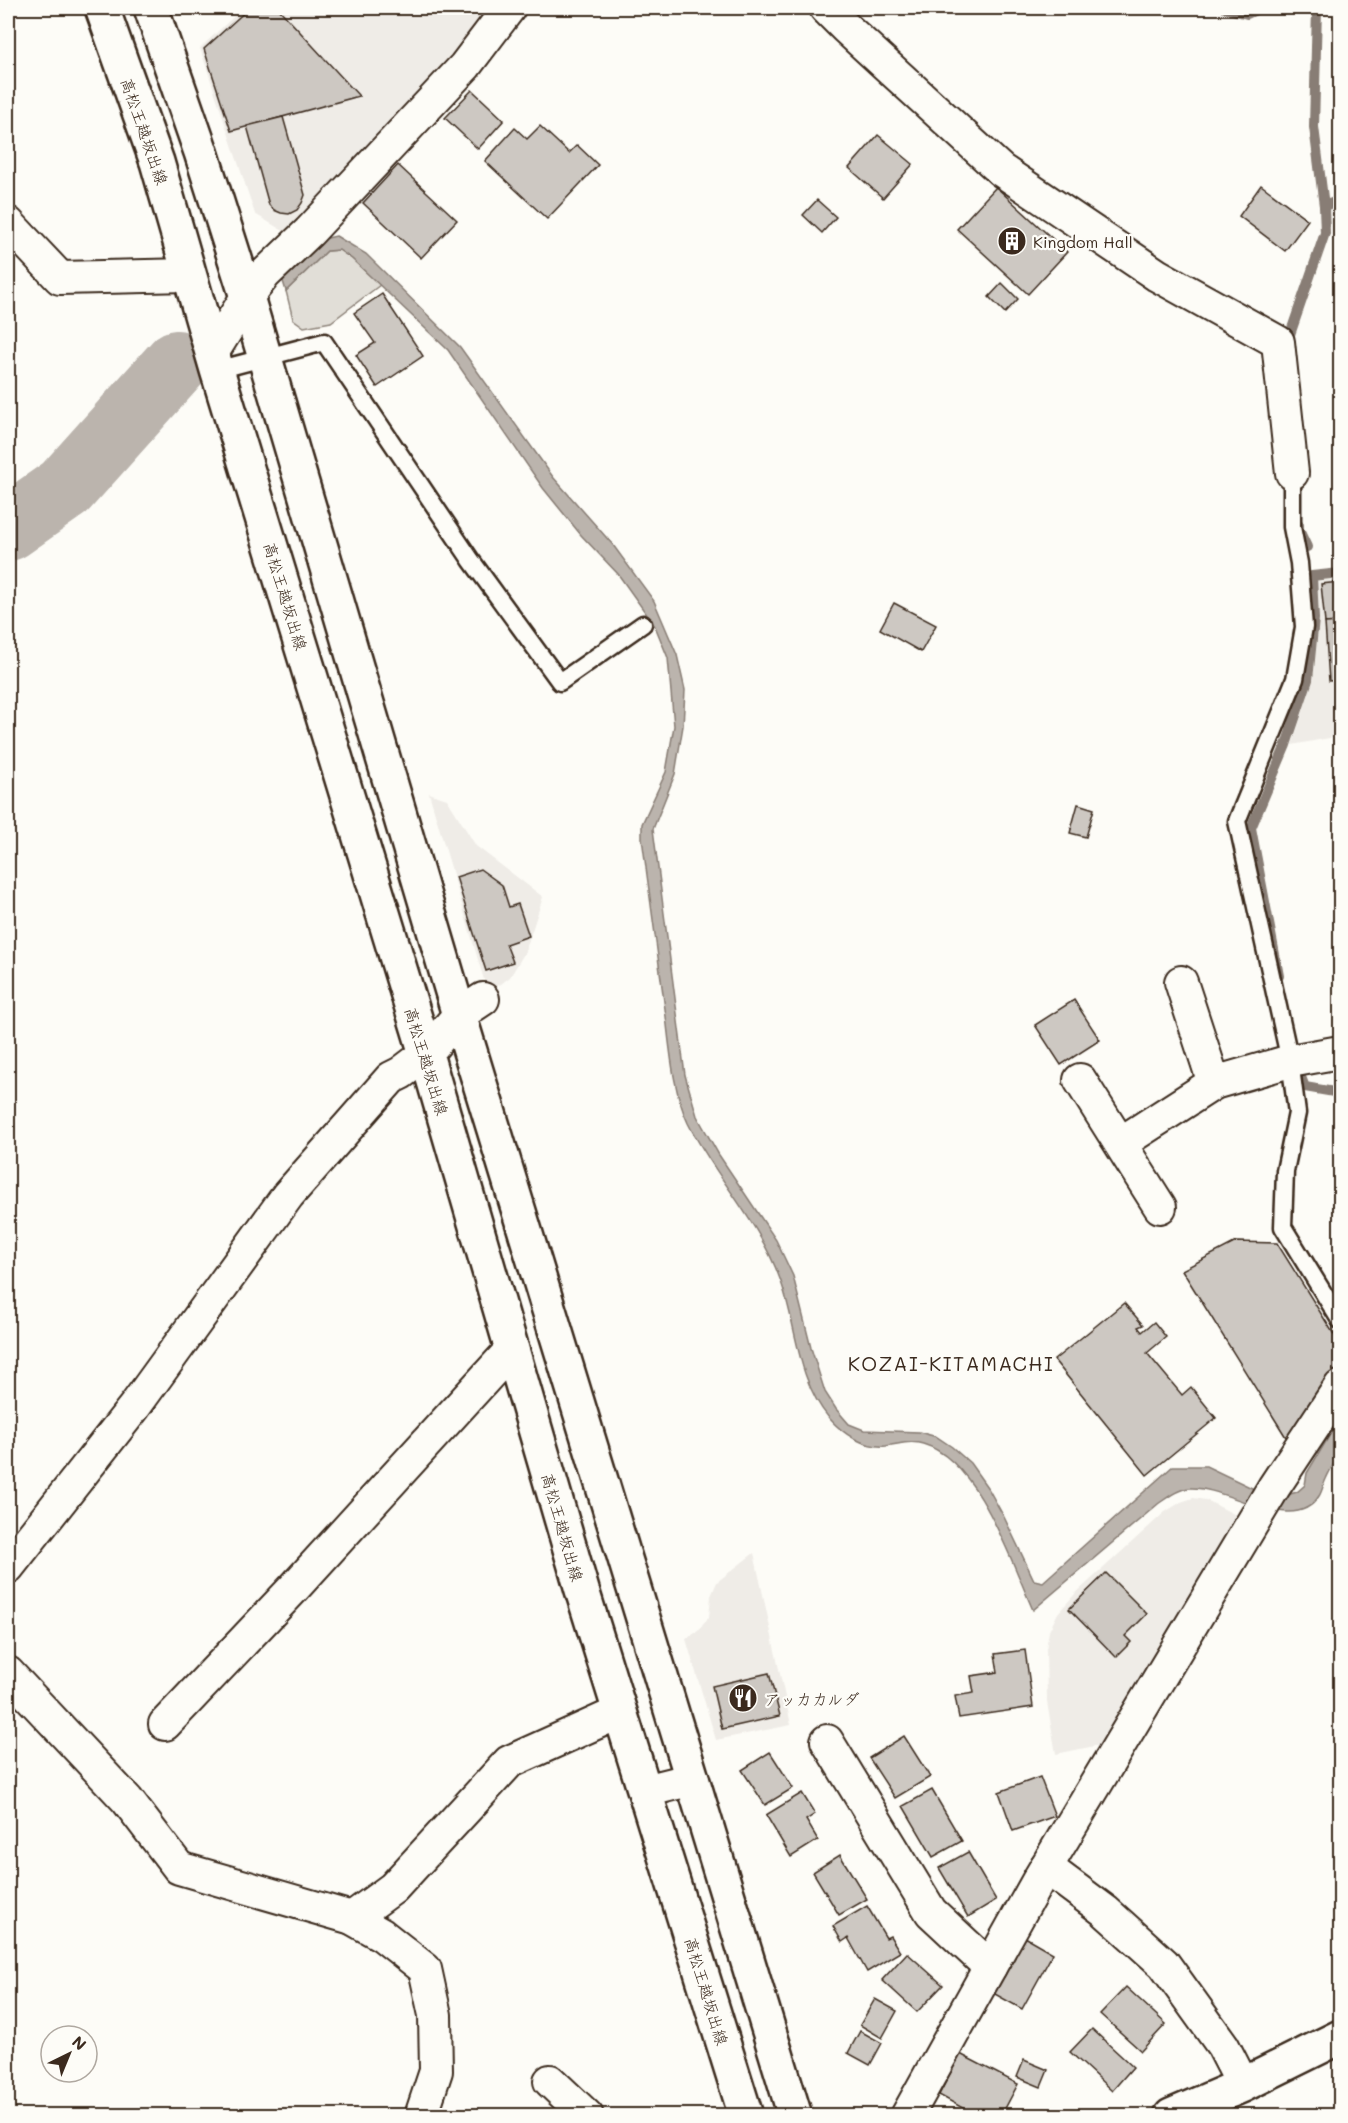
<svg xmlns="http://www.w3.org/2000/svg" width="1348" height="2123" viewBox="0 0 1348 2123" font-family="Mali,'Klee One',sans-serif">
	<rect width="100%" height="100%" fill="#fdfcf7"/>
	<filter id="ink" filterUnits="userSpaceOnUse"><feTurbulence type="fractalNoise" baseFrequency=".0167" numOctaves="2"/><feDisplacementMap in="SourceGraphic" scale="12" xChannelSelector="R" yChannelSelector="G"/><feConvolveMatrix kernelMatrix="1 2 1 2 8 2 1 2 1" color-interpolation-filters="sRGB"/></filter>
	<g filter="url(#ink)">
		<!-- built -->
		<g fill="#efece7">
			<polygon points="243,8 474,8 486,20 290,235 255,214 200,48"/>
			<polygon points="1340,579 1340,736 1292,745 1313,681 1319,620 1317,581"/>
			<polygon points="429,793 447,799 476,846 543,897 525,952 510,977 501,984 487,990"/>
			<polygon points="1193,1498 1206,1500 1244,1519 1114,1742 1056,1754 1047,1702 1046,1649 1049,1631 1058,1613 1075,1594 1165,1512 1181,1502"/>
			<polygon points="754,1553 791,1725 716,1740 686,1639 698,1631 709,1617 711,1596 717,1582"/>
		</g>
		<!-- green -->
		<polygon fill="#e1ded7" stroke="#8e847a" stroke-width="1.5" points="339,250 352,259 380,285 331,322 304,327 293,319 286,291 327,251"/>
		<!-- water -->
		<path fill="#bbb4ad" stroke="#887d74" stroke-width="1.5" d="M 336,236 L 366,254 L 460,347 L 553,477 L 613,545 L 654,601 L 677,655 L 685,690 L 683,726 L 675,774 L 653,829 L 685,1075 L 697,1116 L 719,1155 L 776,1240 L 793,1276 L 811,1348 L 825,1392 L 836,1409 L 849,1424 L 864,1430 L 919,1432 L 937,1437 L 952,1447 L 970,1463 L 989,1490 L 1004,1517 L 1034,1580 L 1043,1582 L 1173,1466 L 1206,1466 L 1254,1489 L 1287,1495 L 1297,1492 L 1305,1485 L 1307,1473 L 1340,1418 C 1340,1427 1342,1437 1340,1446 C 1339,1457 1330,1469 1326,1479 C 1323,1485 1322,1492 1319,1496 C 1294,1537 1227,1486 1190,1488 C 1178,1489 1168,1497 1158,1504 L 1033,1610 C 1011,1561 978,1460 923,1444 C 911,1440 898,1444 886,1446 C 864,1448 843,1434 829,1418 C 796,1379 797,1324 780,1279 C 759,1221 715,1177 688,1123 C 672,1089 670,1045 665,1009 C 657,952 650,895 642,838 L 642,824 L 666,772 L 674,726 L 668,658 L 655,626 L 618,574 L 581,535 L 543,488 L 448,350 L 352,259 L 339,250 L 327,251 L 286,291 L 282,278 L 323,239 Z"/>
		<g fill="none" stroke-linecap="round" stroke-linejoin="round">
			<!-- stream -->
			<g stroke="#887d74" stroke-width="10">
				<polyline points="1225,8 1247,14 1260,8"/>
				<polyline points="1324,206 1340,200"/>
				<polyline points="1286,346 1325,233 1324,206 1314,127 1317,8"/>
				<polyline points="1299,525 1299,530 1307,547"/>
				<polyline points="1279,976 1251,828 1286,745 1308,680 1314,619 1312,576 1340,573"/>
				<polyline points="1299,1072 1305,1087 1340,1093"/>
			</g>
			<!-- river -->
			<polyline stroke="#bbb4ad" stroke-width="66" points="8,528 65,488 177,363"/>
		</g>
		<!-- building -->
		<g fill="#cdc8c2" stroke="#3b2a1e" stroke-width="1.5">
			<polygon points="249,8 278,8 359,96 231,131 204,49"/>
			<polygon points="472,90 504,120 478,149 445,118"/>
			<polygon points="283,117 305,195 302,203 297,210 289,214 281,213 274,210 269,205 247,126"/>
			<polygon points="540,126 569,153 577,145 598,165 547,219 485,161 515,128 527,139"/>
			<polygon points="878,135 913,164 883,198 849,168"/>
			<polygon points="398,165 457,220 421,258 363,203"/>
			<polygon points="1261,185 1308,220 1285,251 1239,216"/>
			<polygon points="996,187 1067,252 1028,294 957,229"/>
			<polygon points="817,200 836,217 822,233 803,215"/>
			<polygon points="1002,283 1018,299 1005,313 989,297"/>
			<polygon points="382,294 423,356 377,387 356,355 375,343 354,313"/>
			<polygon points="1340,582 1340,622 1325,623 1321,584"/>
			<polygon points="894,603 936,625 921,652 880,629"/>
			<polygon points="1340,622 1340,680 1329,681 1325,623"/>
			<polygon points="1078,804 1094,809 1086,837 1070,833"/>
			<polygon points="480,869 502,885 509,907 518,904 529,936 506,944 513,962 486,971 456,877"/>
			<polygon points="1074,1000 1100,1040 1061,1065 1035,1025"/>
			<polygon points="1236,1242 1277,1243 1340,1344 1340,1366 1289,1442 1182,1270"/>
			<polygon points="1124,1303 1143,1325 1138,1327 1142,1332 1154,1322 1166,1337 1147,1353 1182,1395 1191,1387 1216,1418 1147,1475 1054,1360"/>
			<polygon points="1106,1573 1147,1614 1125,1636 1131,1642 1116,1657 1069,1609"/>
			<polygon points="1025,1650 1033,1707 959,1718 955,1696 974,1693 971,1676 998,1672 995,1654"/>
			<polygon points="769,1673 780,1716 722,1729 712,1686"/>
			<polygon points="904,1736 930,1777 895,1798 869,1758"/>
			<polygon points="770,1752 793,1788 765,1805 742,1770"/>
			<polygon points="1040,1777 1055,1816 1013,1831 999,1792"/>
			<polygon points="932,1790 962,1841 933,1857 903,1806"/>
			<polygon points="802,1793 815,1814 806,1820 818,1840 791,1857 766,1815"/>
			<polygon points="968,1852 996,1900 968,1917 939,1868"/>
			<polygon points="840,1855 867,1899 839,1915 813,1872"/>
			<polygon points="867,1906 886,1938 890,1936 900,1952 867,1972 848,1938 842,1942 833,1926"/>
			<polygon points="1025,1937 1053,1953 1022,2009 993,1993"/>
			<polygon points="907,1953 943,1985 917,2012 882,1980"/>
			<polygon points="1126,1987 1166,2024 1141,2051 1100,2014"/>
			<polygon points="875,1999 897,2011 882,2038 860,2025"/>
			<polygon points="1092,2029 1133,2067 1112,2091 1070,2052"/>
			<polygon points="860,2031 882,2043 870,2065 848,2053"/>
			<polygon points="960,2054 1018,2084 1001,2116 977,2116 939,2095"/>
			<polygon points="1024,2060 1048,2070 1041,2087 1017,2077"/>
		</g>
		<g fill="none" stroke-linecap="round" stroke-linejoin="round">
			<!-- service casing -->
			<g stroke="#3b2a1e" stroke-width="21">
				<g id="service">
					<polyline points="217,370 324,342 471,560 560,682 643,624"/>
					<polyline points="1292,473 1292,527 1299,563 1304,627 1295,679 1237,821 1290,1061 1297,1113 1285,1171 1283,1227 1340,1320"/>
				</g>
			</g>
			<!-- minor casing -->
			<g stroke="#3b2a1e" stroke-width="36">
				<g id="minor">
					<polyline points="826,8 846,28 1001,170 1157,275 1278,342 1292,473"/>
					<polyline points="8,223 60,278 189,275"/>
					<polyline points="212,353 247,297 265,274 309,232 465,66 509,8"/>
					<polyline points="1181,982 1214,1083"/>
					<polyline points="1080,1080 1160,1207"/>
					<polyline points="1121,1143 1214,1083 1290,1061 1340,1052"/>
					<polyline points="8,1567 135,1406 288,1195 391,1078 401,1073 426,1054 459,1015 483,999"/>
					<polyline points="8,1673 127,1800 179,1868 352,1918 382,1935 425,1969 435,2015 436,2071 421,2116"/>
					<polyline points="165,1724 293,1589 512,1349"/>
					<polyline points="827,1741 931,1912 990,1967"/>
					<polyline points="645,1791 693,1779"/>
					<polyline points="1046,1867 1105,1911 1164,1964 1223,2046 1243,2085"/>
					<polyline points="352,1918 393,1888 509,1762 620,1712"/>
					<polyline points="550,2081 587,2116"/>
					<polyline points="907,2116 1039,1879 1274,1487 1340,1387"/>
				</g>
			</g>
			<!-- tertiary casing -->
			<g stroke="#3b2a1e" stroke-width="38">
				<polyline id="tertiary" points="1171,2116 1243,2085 1340,2037"/>
			</g>
			<!-- primary casing -->
			<g stroke="#3b2a1e" stroke-width="38">
				<g id="primary">
					<polyline points="102,8 157,162 217,370 426,1054 582,1590 746,2116"/>
					<polyline points="151,8 201,152 247,297 459,1015 795,2116"/>
				</g>
			</g>
			<!-- service -->
			<use href="#service" stroke="#fdfcf7" stroke-width="16"/>
			<!-- minor -->
			<use href="#minor" stroke="#fdfcf7" stroke-width="32"/>
			<!-- tertiary -->
			<use href="#tertiary" stroke="#fdfcf7" stroke-width="33"/>
			<!-- primary -->
			<use href="#primary" stroke="#fdfcf7" stroke-width="33"/>
		</g>
	</g>
	<!-- icons -->
	<defs>
		<g id="building-disc" transform="scale(1.5)"><circle r="9.5" fill="#3b2a1e" stroke="#fdfcf7"/><path d="M-4-6H4V6H1V3H-1V6H-4ZM-2.5-4.3h1.7v1.8h-1.7ZM.8-4.3h1.7v1.8H.8ZM-2.5-1h1.7V.8h-1.7ZM.8-1h1.7V.8H.8Z" fill="#fff"/></g>
		<g id="restaurant-disc" transform="scale(1.5)"><circle r="9.5" fill="#3b2a1e" stroke="#fdfcf7"/><path d="M-5-6h1v4h1v-4h1v4h1v-4h1v5L-1.5 .5V6h-2V.5L-5-1ZM5-6V6H3V1.5H1.5Q1.5-4 5-6Z" fill="#fff"/></g>
	</defs>
	<g fill-rule="evenodd">
		<use href="#building-disc" x="1012" y="241"/>
		<use href="#restaurant-disc" x="743" y="1698"/>
	</g>
	<g text-anchor="middle" dominant-baseline="central" stroke-width="4.5" stroke-linejoin="round" paint-order="stroke">
		<!-- street labels -->
		<g font-size="16" fill="#3b2a1e" stroke="#fdfcf7">
			<text transform="translate(145 131) rotate(71)">高松王越坂出線</text>
			<text transform="translate(286 596) rotate(73)">高松王越坂出線</text>
			<text transform="translate(427 1061) rotate(73)">高松王越坂出線</text>
			<text transform="translate(563 1527) rotate(74)">高松王越坂出線</text>
			<text transform="translate(707 1991) rotate(73)">高松王越坂出線</text>
		</g>
		<!-- poi labels -->
		<g font-size="16" fill="#3b2a1e" stroke="#fdfcf7" text-anchor="start">
			<text x="1033" y="241">Kingdom Hall</text>
			<text x="764" y="1698">アッカカルダ</text>
		</g>
		<!-- quarter labels -->
		<g font-size="20" letter-spacing="1.5" fill="#3b2a1e" stroke="#fdfcf7">
			<text x="951" y="1363">KOZAI-KITAMACHI</text>
		</g>
	</g>
	<!-- margin -->
	<rect width="1348" height="2123" fill="none" stroke="#fdfcf7" stroke-width="30"/>
	<rect x="15" y="15" width="1318" height="2093" fill="none" stroke="#3b2a1e" stroke-width="2" filter="url(#ink)"/>
	<!-- north arrow -->
	<g transform="translate(69 2054) rotate(43)"><circle r="28" fill="#fdfcf7" stroke="#afa8a0" stroke-width="1.5"/>
	<path d="M0-4.5L10 22L0 15L-10 22Z" fill="#3b2a1e"/>
	<text y="-9" font-size="16" font-weight="bold" text-anchor="middle" fill="#3b2a1e">N</text>
	</g>
</svg>
